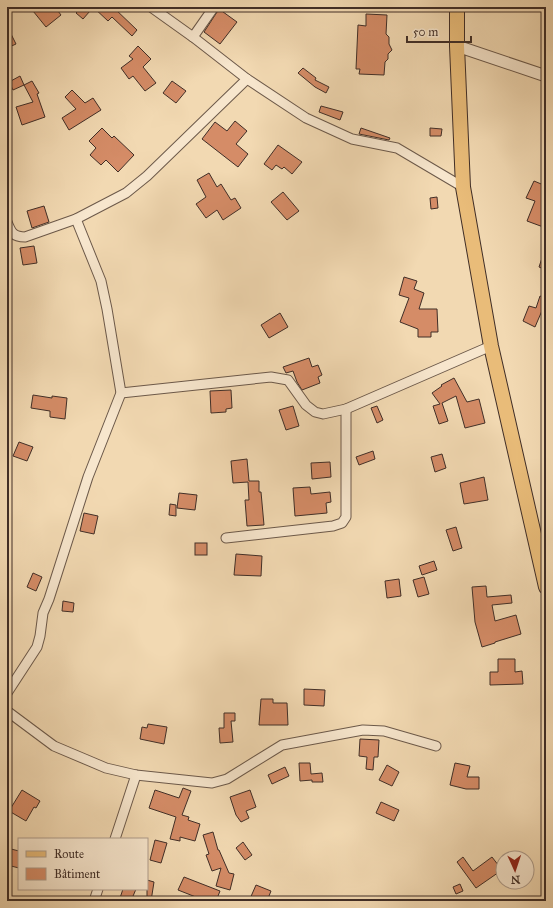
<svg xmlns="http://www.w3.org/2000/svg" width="553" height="908" viewBox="0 0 553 908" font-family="'IM FELL Great Primer',serif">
	<rect width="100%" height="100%" fill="#f2d9b2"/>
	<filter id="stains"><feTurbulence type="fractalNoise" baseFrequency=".005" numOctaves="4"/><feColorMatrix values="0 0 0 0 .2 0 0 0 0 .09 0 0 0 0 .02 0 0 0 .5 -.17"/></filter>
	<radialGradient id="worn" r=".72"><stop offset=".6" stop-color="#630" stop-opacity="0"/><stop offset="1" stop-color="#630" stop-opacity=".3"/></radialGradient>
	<!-- building -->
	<g fill="#d58c67" stroke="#402e27">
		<polygon points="37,7 55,7 61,15 46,27 33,11"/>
		<polygon points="82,7 86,7 90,11 83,19 76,13"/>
		<polygon points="93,7 113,7 137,30 132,36 112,17 108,21"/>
		<polygon points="219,9 237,22 220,44 204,32"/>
		<polygon points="366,14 387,15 386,34 389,37 389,44 392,50 388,54 388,59 385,62 384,75 359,74 360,69 356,69 358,25 366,26"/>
		<polygon points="7,26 16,44 7,48"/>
		<polygon points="138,46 151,59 143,67 156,83 145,91 133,76 129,79 121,68 133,59 129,56"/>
		<polygon points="303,68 316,78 315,80 329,87 326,93 315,87 298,73"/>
		<polygon points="20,76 24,85 13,90 9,82"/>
		<polygon points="32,81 39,93 37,94 45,117 22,125 16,107 33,102 24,85"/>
		<polygon points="172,81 186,91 176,103 163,93"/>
		<polygon points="72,90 85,103 93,98 101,110 69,130 62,118 76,109 65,97"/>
		<polygon points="321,106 343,112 340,120 319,112"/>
		<polygon points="235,121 247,131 236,144 248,154 238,167 202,139 215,122 227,131"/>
		<polygon points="102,128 112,138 114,136 134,155 118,172 106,160 101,165 90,155 96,148 89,141"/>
		<polygon points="361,128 390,138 389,140 359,134"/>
		<polygon points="430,128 442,129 441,136 430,136"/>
		<polygon points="278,145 302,162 292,174 284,167 282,169 276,165 272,170 264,164"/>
		<polygon points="209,173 217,187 221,184 231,200 235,198 241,208 223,220 217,210 206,218 196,204 206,197 197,180"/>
		<polygon points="534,181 546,186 546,228 527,221 535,201 526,198"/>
		<polygon points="283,192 299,211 287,220 271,202"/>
		<polygon points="437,197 438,208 431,209 430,198"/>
		<polygon points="44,206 49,222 32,228 27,211"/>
		<polygon points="34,246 37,263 23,265 20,248"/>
		<polygon points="545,249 546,249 546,270 539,267"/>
		<polygon points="404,277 417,281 414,289 424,293 419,309 437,309 438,332 431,332 431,337 418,337 418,329 400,322 409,298 399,295"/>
		<polygon points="540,296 546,298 546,307 544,306 535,327 523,321 529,306 536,308"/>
		<polygon points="280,313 288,327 269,338 261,325"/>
		<polygon points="309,358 312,367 318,365 322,375 318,377 320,383 302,390 297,382 293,371 286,373 283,367"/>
		<polygon points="454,378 467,402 479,399 485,423 465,428 456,396 442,403 448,421 439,424 433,406 440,404 432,393 442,386 441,385"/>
		<polygon points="231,390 232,408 226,409 226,412 211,413 210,391"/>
		<polygon points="33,395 52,398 52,396 67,398 65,419 50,417 50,411 31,408"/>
		<polygon points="293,406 299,426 286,430 279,410"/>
		<polygon points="377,406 383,420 377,423 371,408"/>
		<polygon points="19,442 33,447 27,461 13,456"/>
		<polygon points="373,451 375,459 359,465 356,457"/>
		<polygon points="442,454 446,468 435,472 431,457"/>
		<polygon points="247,459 249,481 259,481 259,492 261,492 264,525 247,526 245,500 249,500 248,482 233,483 231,461"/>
		<polygon points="330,462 331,477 312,479 311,463"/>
		<polygon points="484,477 488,500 464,504 460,483"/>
		<polygon points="310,487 311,494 330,492 331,502 326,503 327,513 295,516 293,488"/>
		<polygon points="179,493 197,495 195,510 177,508"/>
		<polygon points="170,504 176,505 176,516 169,515"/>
		<polygon points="84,513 98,516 94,534 80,531"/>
		<polygon points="456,527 462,548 453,551 446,530"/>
		<rect x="195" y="543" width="12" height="12"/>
		<polygon points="236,554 262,556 261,576 234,575"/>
		<polygon points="434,561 437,570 422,575 419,566"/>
		<polygon points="33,573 42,577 36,591 27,587"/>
		<polygon points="424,577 429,594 418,597 413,580"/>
		<polygon points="399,579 401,596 387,598 385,581"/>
		<polygon points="486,586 487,597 511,595 512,603 492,605 495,621 516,615 521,634 495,642 495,643 482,647 475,622 472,587"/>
		<polygon points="63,601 74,603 73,612 62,611"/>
		<polygon points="498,659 515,659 515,672 522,671 523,684 490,685 490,672 498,672"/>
		<polygon points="304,689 325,690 324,706 304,705"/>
		<polygon points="261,699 273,699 273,703 287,703 288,725 259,725"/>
		<polygon points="224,713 235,713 235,721 231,721 233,742 220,743 219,728 224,728"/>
		<polygon points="148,724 167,727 164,744 140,739 142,727 147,728"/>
		<polygon points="360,739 379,740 378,757 374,757 373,770 366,769 367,757 359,756"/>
		<polygon points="299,763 310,763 311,774 322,773 323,782 312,782 312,780 300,781"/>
		<polygon points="455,763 470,766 467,777 479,777 479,789 466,789 450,785"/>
		<polygon points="387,765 399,772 392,786 379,780"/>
		<polygon points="285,767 289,776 272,784 268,775"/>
		<polygon points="183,788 191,791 182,815 189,817 188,820 200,824 195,841 180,837 180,841 170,839 176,817 149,808 155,790 179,798"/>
		<polygon points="22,790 40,801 36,808 34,807 26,821 9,811"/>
		<polygon points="250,790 256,807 246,811 249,818 241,822 236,815 230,797"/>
		<polygon points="381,802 399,810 394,821 376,813"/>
		<polygon points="213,832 218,850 219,850 229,873 234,874 230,890 216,886 221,868 212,871 206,855 209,854 203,835"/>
		<polygon points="155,840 167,843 161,863 150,860"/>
		<polygon points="243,842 252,855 245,860 236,848"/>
		<polygon points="7,848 19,851 19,868 7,865"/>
		<polygon points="463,857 473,871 492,857 502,870 476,888 457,862"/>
		<polygon points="184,877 220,891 216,901 206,901 178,890"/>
		<polygon points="147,880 154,882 151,901 147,901"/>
		<polygon points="460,884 463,891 456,894 453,887"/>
		<polygon points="256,885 271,891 267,901 249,901"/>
		<polygon points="123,889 136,889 131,901 119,901"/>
	</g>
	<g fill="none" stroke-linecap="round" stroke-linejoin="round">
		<!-- minor casing -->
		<g stroke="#6c594a" stroke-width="11">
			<g id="minor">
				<polyline points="151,7 193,37 247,79 306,118 352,139 397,148 463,187"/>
				<polyline points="193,37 214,7"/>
				<path d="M 7,222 C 11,232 13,237 25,237 L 76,219 L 126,193 L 147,176 L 247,79"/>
				<polyline points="121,393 271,377 288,380 306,405 315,412 323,414 346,409 491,346"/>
				<polyline points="226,538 333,526 342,523 346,517 346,409"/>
				<polyline points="7,693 37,647 40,636 43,613 49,599 88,477 121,393 107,309 101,281 76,219"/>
				<polyline points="7,711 54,746 106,768 136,775 212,783 227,779 282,745 363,730 384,731 436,746"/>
				<polyline points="115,839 136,775"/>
				<polyline points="94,901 98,889"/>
			</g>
		</g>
		<!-- tertiary casing -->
		<g stroke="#6c594a" stroke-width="13">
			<polyline id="tertiary" points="457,46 546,76"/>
		</g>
		<!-- primary casing -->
		<g stroke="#402e27" stroke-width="16">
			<polyline id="primary" points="457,7 457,46 463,187 491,346 546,587"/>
		</g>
		<!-- minor -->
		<use href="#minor" stroke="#f7e6cd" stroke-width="9"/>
		<!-- tertiary -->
		<use href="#tertiary" stroke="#f7e6cd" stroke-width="11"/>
		<!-- primary -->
		<use href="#primary" stroke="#e9bc79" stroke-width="14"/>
	</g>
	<!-- margin -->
	<rect width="553" height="908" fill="none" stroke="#f2d9b2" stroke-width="24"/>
	<rect x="8" y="8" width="537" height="892" fill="none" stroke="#402e27" stroke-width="2"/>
	<rect x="12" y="12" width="529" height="884" fill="none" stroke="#402e27"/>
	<!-- legend -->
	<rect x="18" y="838" width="130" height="52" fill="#f7e6cd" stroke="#ae9c8b"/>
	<rect x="26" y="851" width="20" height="6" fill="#e9bc79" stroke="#ae9c8b"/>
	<text x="54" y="858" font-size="12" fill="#402e27">Route</text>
	<rect x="26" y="868" width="20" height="12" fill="#d58c67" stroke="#ae9c8b"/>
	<text x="54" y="878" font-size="12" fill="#402e27">Bâtiment</text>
	<!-- north arrow -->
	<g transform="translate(515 870) rotate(177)"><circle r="19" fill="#f7e6cd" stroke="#ae9c8b"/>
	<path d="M0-3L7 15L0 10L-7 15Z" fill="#8f2418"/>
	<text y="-6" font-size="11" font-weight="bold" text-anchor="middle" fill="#402e27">N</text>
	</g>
	<!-- scale -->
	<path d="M407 36v6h64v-6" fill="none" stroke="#402e27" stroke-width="2"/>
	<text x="413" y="36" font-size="12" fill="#402e27" stroke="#f7e6cd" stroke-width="3" paint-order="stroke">50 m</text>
	<rect width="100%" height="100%" filter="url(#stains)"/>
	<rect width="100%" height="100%" fill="url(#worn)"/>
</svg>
